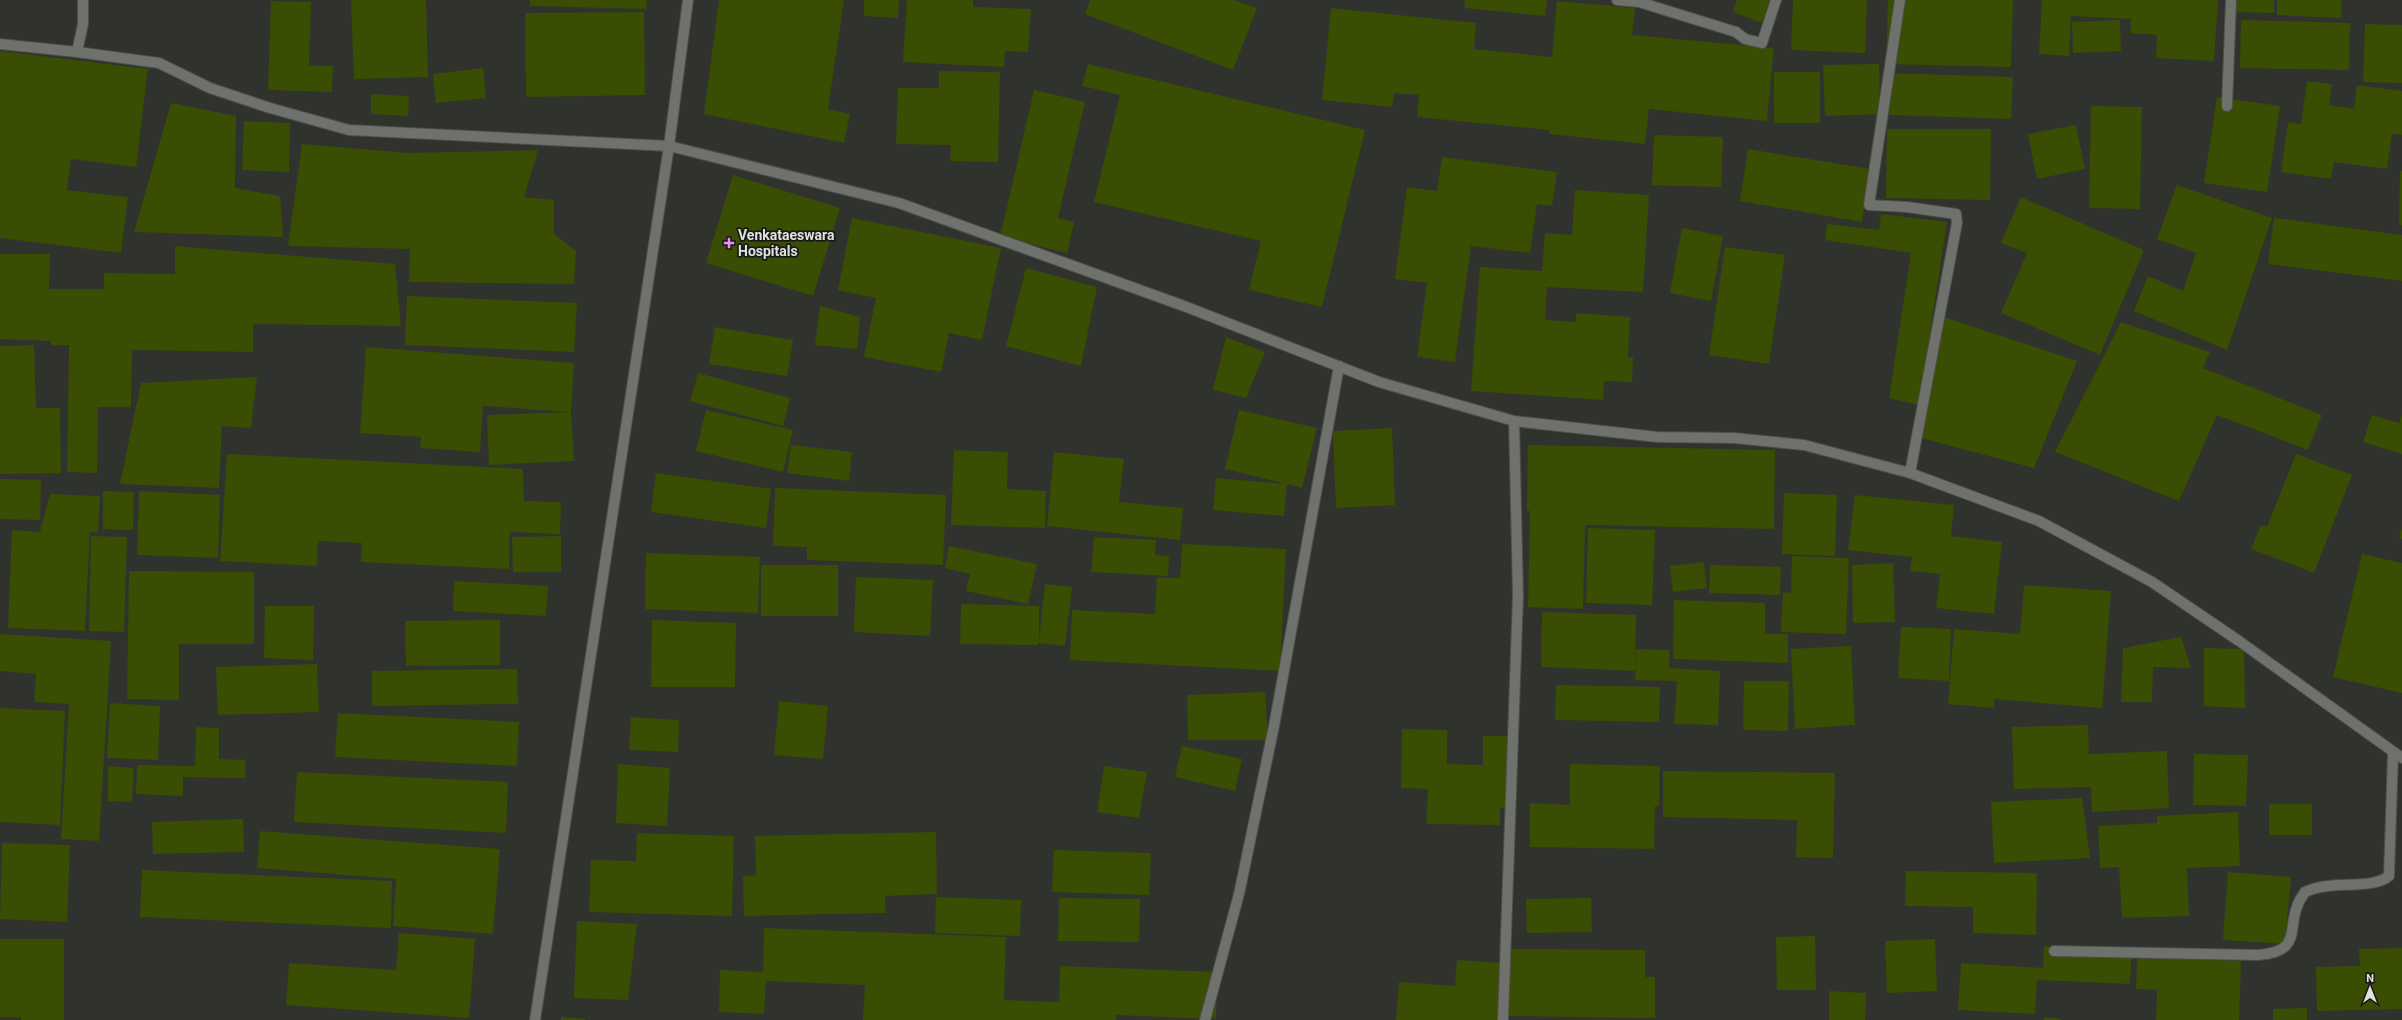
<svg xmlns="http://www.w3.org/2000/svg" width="2402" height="1020" viewBox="0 0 2402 1020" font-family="Roboto,sans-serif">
	<rect width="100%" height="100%" fill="#30322e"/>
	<!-- building -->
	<g fill="#394d03">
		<polygon points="351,0 426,0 428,77 354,79"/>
		<polygon points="530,0 647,0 646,9 530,6"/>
		<polygon points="719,0 844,0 828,109 850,114 844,143 704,114"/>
		<polygon points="864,0 899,0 898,18 864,16"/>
		<polygon points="907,0 973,0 973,7 1031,9 1028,52 1005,51 1004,67 903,62"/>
		<polygon points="1090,0 1234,0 1257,8 1233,70 1085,14"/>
		<polygon points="1465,0 1547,0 1545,16 1464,8"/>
		<polygon points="1737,0 1770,0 1762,23 1733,12"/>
		<polygon points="1793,0 1867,0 1865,53 1791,50"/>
		<polygon points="1888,0 2013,0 2011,67 1886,64"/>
		<polygon points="2042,0 2218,0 2214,61 2156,58 2157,35 2130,33 2131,19 2071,16 2069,56 2039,54"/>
		<polygon points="2228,0 2274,0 2274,13 2228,12"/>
		<polygon points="2277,0 2342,0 2341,18 2277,15"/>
		<polygon points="271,1 311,2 309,65 333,66 332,92 268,90"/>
		<polygon points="1557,1 1635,8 1632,35 1774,48 1767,121 1649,109 1645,144 1549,134 1549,130 1417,117 1419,95 1394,93 1392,107 1322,100 1331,8 1476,23 1474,49 1552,57"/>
		<polygon points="644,12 645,95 526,97 525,13"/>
		<polygon points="2120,20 2121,51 2073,53 2072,22"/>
		<polygon points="2241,20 2350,23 2349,70 2240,68"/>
		<polygon points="2365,24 2402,25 2402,83 2363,82"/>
		<polygon points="0,51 148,69 136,167 71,159 67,190 128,197 121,253 0,238"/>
		<polygon points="1088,64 1365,130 1322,307 1249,290 1261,241 1094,202 1120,95 1082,86"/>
		<polygon points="1879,64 1880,114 1825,116 1823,65"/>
		<polygon points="483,68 486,98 436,103 433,74"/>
		<polygon points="939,71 1000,72 998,162 950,161 951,145 896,144 898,88 939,88"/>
		<rect x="1774" y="72" width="46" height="51"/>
		<polygon points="1890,73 2013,77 2011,119 1889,115"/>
		<polygon points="2307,81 2332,84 2329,105 2354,109 2357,85 2402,91 2402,135 2392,134 2387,169 2334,162 2331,179 2281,172 2288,122 2301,124"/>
		<polygon points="1034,90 1085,102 1058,218 1074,222 1067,253 1000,237"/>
		<polygon points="371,94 409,96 408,116 371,114"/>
		<polygon points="2217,97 2280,106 2267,192 2204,183"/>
		<polygon points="171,103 236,116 235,188 280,196 283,237 134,232"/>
		<polygon points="2091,106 2142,107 2140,209 2089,208"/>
		<polygon points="244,121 290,123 289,172 242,170"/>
		<polygon points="2076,125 2085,169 2037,179 2028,134"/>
		<polygon points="1887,129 1991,129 1990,200 1886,198"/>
		<polygon points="1654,135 1723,137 1721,187 1652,185"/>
		<polygon points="302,144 409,153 538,150 524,197 554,200 554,234 576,251 574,284 409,282 410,249 288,246"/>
		<polygon points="1748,149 1870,169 1862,222 1740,201"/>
		<polygon points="1442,157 1557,172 1552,206 1537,204 1530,253 1471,246 1455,362 1417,357 1427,283 1395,279 1407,187 1437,191"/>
		<polygon points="2400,171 2402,171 2402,225 2399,225"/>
		<polygon points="733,175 840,208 813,296 706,263"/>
		<polygon points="2177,185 2272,218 2227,350 2134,311 2148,276 2183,291 2196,253 2157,239"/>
		<polygon points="1575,190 1649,195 1643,292 1547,287 1545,320 1576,322 1576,313 1630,317 1628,357 1633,357 1632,382 1604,381 1603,400 1471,391 1480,267 1542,271 1545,233 1572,235"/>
		<polygon points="2021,197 2144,250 2100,355 2001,313 2027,253 2001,243"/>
		<polygon points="1881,214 1947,222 1919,405 1889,398 1911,253 1825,240 1827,224 1879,230"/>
		<polygon points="852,218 1001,248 982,340 949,333 941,372 864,357 876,298 838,290"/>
		<polygon points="2274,218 2402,235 2402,281 2268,264"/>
		<polygon points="1682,228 1723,236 1711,301 1670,293"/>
		<polygon points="175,246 395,264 401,326 253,324 253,352 132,350 131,407 98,407 97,473 67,472 69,345 51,345 51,341 0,339 0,254 50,254 49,289 104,289 104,273 175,274"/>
		<polygon points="1725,247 1785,255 1769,364 1709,355"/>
		<polygon points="1026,268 1097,287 1081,366 1006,346"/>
		<polygon points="407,296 577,303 574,352 405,345"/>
		<polygon points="820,306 860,317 857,349 815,345"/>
		<polygon points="1944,317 2077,361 2034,468 1921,438"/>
		<polygon points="2121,322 2210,352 2203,368 2322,415 2308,450 2217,415 2179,501 2055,452"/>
		<polygon points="715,327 793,340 787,376 709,364"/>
		<polygon points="1226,337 1265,352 1246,398 1213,390"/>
		<polygon points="34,345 36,408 60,408 61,473 0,474 0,346"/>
		<polygon points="366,347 574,363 571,412 483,406 480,452 420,448 421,437 360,433"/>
		<polygon points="698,373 790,398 783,426 690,401"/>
		<polygon points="257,377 251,428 222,426 219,488 120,484 141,383"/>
		<polygon points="706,410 793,430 783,472 696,451"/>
		<polygon points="1239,410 1317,428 1302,488 1287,484 1284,516 1213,510 1216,478 1286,484 1225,469"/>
		<polygon points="571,412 574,461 489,465 487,415"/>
		<polygon points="2372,415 2399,423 2402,415 2402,454 2363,442"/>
		<polygon points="1392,428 1395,505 1336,508 1333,431"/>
		<polygon points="791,445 852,452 849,481 787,473"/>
		<polygon points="1528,445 1775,450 1774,529 1585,525 1583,609 1528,607 1530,511 1527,511"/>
		<polygon points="954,450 1008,452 1007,489 1046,491 1045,528 951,525"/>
		<polygon points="1054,452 1124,459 1119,502 1183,508 1180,540 1047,526"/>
		<polygon points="227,454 523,469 524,501 561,502 560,534 510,532 509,569 361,562 362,543 318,541 317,566 220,561"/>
		<polygon points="2296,454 2352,475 2314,573 2251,549 2261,525 2267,527"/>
		<polygon points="656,473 771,489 766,528 651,512"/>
		<polygon points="0,479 41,480 40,520 0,519"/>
		<polygon points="775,488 946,495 943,565 807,560 807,547 773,546"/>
		<polygon points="103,491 134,492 133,530 103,529"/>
		<polygon points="139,491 220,495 218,558 137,555"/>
		<polygon points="1784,493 1837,495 1835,556 1782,554"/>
		<polygon points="50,494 100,496 98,532 90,532 85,631 8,628 12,530 40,532"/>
		<polygon points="1855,495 1954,505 1951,536 2002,542 1994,614 1936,608 1940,574 1910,571 1912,557 1848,550"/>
		<polygon points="2402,527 2402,539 2399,538"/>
		<polygon points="1588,528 1655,530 1652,605 1586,603"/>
		<polygon points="91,536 127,537 124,632 89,631"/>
		<polygon points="561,536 561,572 513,572 512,537"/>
		<polygon points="1094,537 1156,540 1155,555 1169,556 1168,576 1091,572"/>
		<polygon points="1182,544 1286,549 1280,671 1070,660 1072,610 1155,614 1157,577 1180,578"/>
		<polygon points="949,546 1037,564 1028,604 966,591 970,574 945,568"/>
		<polygon points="646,553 760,557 758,613 645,609"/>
		<polygon points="2362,554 2402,563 2402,693 2333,677"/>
		<polygon points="1792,556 1849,558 1846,634 1781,632 1783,592 1791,593"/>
		<polygon points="1704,562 1707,588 1673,592 1670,566"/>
		<polygon points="1893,563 1895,622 1853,623 1852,565"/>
		<rect x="761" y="565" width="77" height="51"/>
		<polygon points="1710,565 1781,567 1780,595 1709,593"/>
		<polygon points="129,571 254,572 254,644 179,644 179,700 127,699"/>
		<polygon points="856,577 933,580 930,636 854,632"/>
		<polygon points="454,581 548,586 546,616 453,611"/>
		<polygon points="1045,584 1072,587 1065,646 1038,643 1038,645 960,644 961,604 1039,606 1039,641"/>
		<polygon points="2024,585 2111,591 2102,708 1994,699 1994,708 1948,704 1954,629 2020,634"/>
		<polygon points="1674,600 1765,603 1765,634 1788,634 1788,663 1673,659"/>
		<polygon points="265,606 314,606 313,660 264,658"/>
		<polygon points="1542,612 1636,615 1635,671 1541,667"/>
		<polygon points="500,620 500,665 406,666 405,621"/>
		<polygon points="652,620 736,623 735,687 651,687"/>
		<polygon points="1901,627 1951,629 1949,681 1898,678"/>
		<polygon points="0,634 111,641 99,841 61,839 69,704 34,702 36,674 0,671"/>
		<polygon points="2181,637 2191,668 2153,667 2152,702 2121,702 2123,648"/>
		<polygon points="1851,646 1855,725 1795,729 1791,649"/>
		<polygon points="2204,648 2244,649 2245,708 2204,706"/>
		<polygon points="1636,649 1670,650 1669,668 1720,671 1718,725 1674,724 1677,681 1635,680"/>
		<polygon points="317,664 319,712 218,715 216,667"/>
		<polygon points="517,669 518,704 372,706 372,671"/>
		<polygon points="1744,681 1789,681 1788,731 1743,730"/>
		<polygon points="1556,685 1660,687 1659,722 1555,720"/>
		<polygon points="1265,692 1268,740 1188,740 1187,695"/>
		<polygon points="779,701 828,706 823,759 774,755"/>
		<polygon points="110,703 160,706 158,760 107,758"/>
		<polygon points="0,708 65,711 60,825 0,822"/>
		<polygon points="338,713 519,722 517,766 335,757"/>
		<polygon points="631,717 679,720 678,752 629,750"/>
		<polygon points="2088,725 2089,754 2167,751 2169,808 2092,812 2091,787 2014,789 2012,727"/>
		<polygon points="196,727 219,728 219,759 246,760 245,778 183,777 183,796 136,794 137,765 195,766"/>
		<polygon points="1402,729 1447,730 1447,764 1483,765 1483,736 1509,736 1507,808 1500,808 1500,825 1426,824 1428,789 1401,788"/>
		<polygon points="1182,746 1242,759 1235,791 1175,777"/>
		<polygon points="2194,754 2248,755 2246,806 2193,805"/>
		<polygon points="618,764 670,768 667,826 616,823"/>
		<polygon points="1570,764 1660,766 1659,806 1655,806 1654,849 1530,847 1530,803 1570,805"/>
		<polygon points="108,766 134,768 132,802 108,801"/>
		<polygon points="1104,766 1147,772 1139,818 1097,812"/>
		<polygon points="1663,771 1835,773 1833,858 1796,857 1797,820 1663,817"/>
		<polygon points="297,772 508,782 506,833 294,822"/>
		<polygon points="2082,798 2090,858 1994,863 1991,802"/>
		<rect x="2269" y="804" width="43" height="31"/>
		<polygon points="2238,812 2240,866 2187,868 2189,916 2122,918 2119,867 2100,868 2098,826 2157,823 2157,816"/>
		<polygon points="243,819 244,852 153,854 152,822"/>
		<polygon points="260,831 500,849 493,934 393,926 396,879 257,868"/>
		<polygon points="936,832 937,894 885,896 886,913 744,916 743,876 756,875 755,836"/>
		<polygon points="637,833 734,836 732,916 589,912 591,860 636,861"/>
		<polygon points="2,843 70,845 67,922 0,919"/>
		<polygon points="1054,850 1151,853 1149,895 1052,892"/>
		<polygon points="142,870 392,881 391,928 140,917"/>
		<polygon points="1906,871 2037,873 2036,935 1973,933 1973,907 1905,906"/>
		<polygon points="2228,872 2291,877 2285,944 2223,940"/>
		<polygon points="936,897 1021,900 1020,936 935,933"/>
		<polygon points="1059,898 1140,899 1139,942 1058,941"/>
		<polygon points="1591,898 1592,932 1527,933 1526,899"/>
		<polygon points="577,921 637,924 628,1000 574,998"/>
		<polygon points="764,928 1006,937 1004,1000 1059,1002 1060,966 1217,972 1216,1019 1116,1015 1116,1020 863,1020 865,985 766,981 764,1014 719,1012 720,970 763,972"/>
		<polygon points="399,933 475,939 469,1018 286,1005 289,963 396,970"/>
		<polygon points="1815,936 1816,990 1777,990 1776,937"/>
		<polygon points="0,939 64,939 64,1020 21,1020 21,1017 0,1017"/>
		<polygon points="1935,939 1937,991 1887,993 1885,941"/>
		<polygon points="2044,946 2132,950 2130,984 2037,980 2035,1014 1958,1010 1961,963 2043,968"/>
		<polygon points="2402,948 2402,1009 2317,1011 2316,967 2360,966 2359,949"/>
		<polygon points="1508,949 1645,950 1645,977 1655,977 1655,1018 1508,1016"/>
		<polygon points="2137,957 2241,961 2239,1020 2156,1020 2157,990 2136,989"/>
		<polygon points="1457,960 1503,963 1498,1020 1396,1020 1399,982 1455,986"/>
		<polygon points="1829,991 1866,993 1865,1020 1829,1020"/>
		<polygon points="2307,1008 2307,1020 2273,1020 2273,1009"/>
		<polygon points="561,1017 585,1019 585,1020 561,1020"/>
		<polygon points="2044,1017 2061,1019 2061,1020 2044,1020"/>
	</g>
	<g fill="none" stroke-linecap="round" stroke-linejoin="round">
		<!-- minor casing -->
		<g stroke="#4c4e4a" stroke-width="12">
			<g id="minor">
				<polyline points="83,0 83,24 77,52 159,63 210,88 270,108 349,130 669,146 899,203 1184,306 1379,382 1514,421 1657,437 1734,438 1804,445 1910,473 2039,521 2152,582 2239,641 2402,758"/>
				<polyline points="1617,0 1639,2 1736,32 1745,39 1762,43 1776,0"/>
				<polyline points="1900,0 1869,205 1907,207 1956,214 1957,223 1910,473"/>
				<polyline points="0,44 77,52"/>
				<polyline points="2227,106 2231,0"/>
				<path d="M 2054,951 L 2258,955 C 2309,951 2281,923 2305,892 C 2332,879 2370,891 2389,876 L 2393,754"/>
				<polyline points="1205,1020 1239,894 1274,726 1339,366"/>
				<polyline points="1503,1020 1518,595 1514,421"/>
			</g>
		</g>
		<!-- tertiary casing -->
		<g stroke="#4c4e4a" stroke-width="12">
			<polyline id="tertiary" points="535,1020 669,146 688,0"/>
		</g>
		<!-- minor -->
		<use href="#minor" stroke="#6f716d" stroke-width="10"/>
		<!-- tertiary -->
		<use href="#tertiary" stroke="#6f716d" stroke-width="10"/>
	</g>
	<!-- markers -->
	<path fill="#ed8cf9" stroke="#191918" stroke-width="1.5" d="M727 237h4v4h4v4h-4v4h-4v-4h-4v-4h4z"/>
	<g text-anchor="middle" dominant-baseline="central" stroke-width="3.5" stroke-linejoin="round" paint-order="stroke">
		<!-- poi labels -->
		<g font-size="14" font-weight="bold" fill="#e1e2df" stroke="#191918" text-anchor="start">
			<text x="738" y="235">Venkataeswara<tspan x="738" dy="16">Hospitals</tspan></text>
		</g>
	</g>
	<!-- north arrow -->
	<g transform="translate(2370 988)" stroke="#191918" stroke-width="3" paint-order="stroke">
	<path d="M0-3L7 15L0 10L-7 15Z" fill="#e1e2df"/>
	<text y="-6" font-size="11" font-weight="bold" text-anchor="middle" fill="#e1e2df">N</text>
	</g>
</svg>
